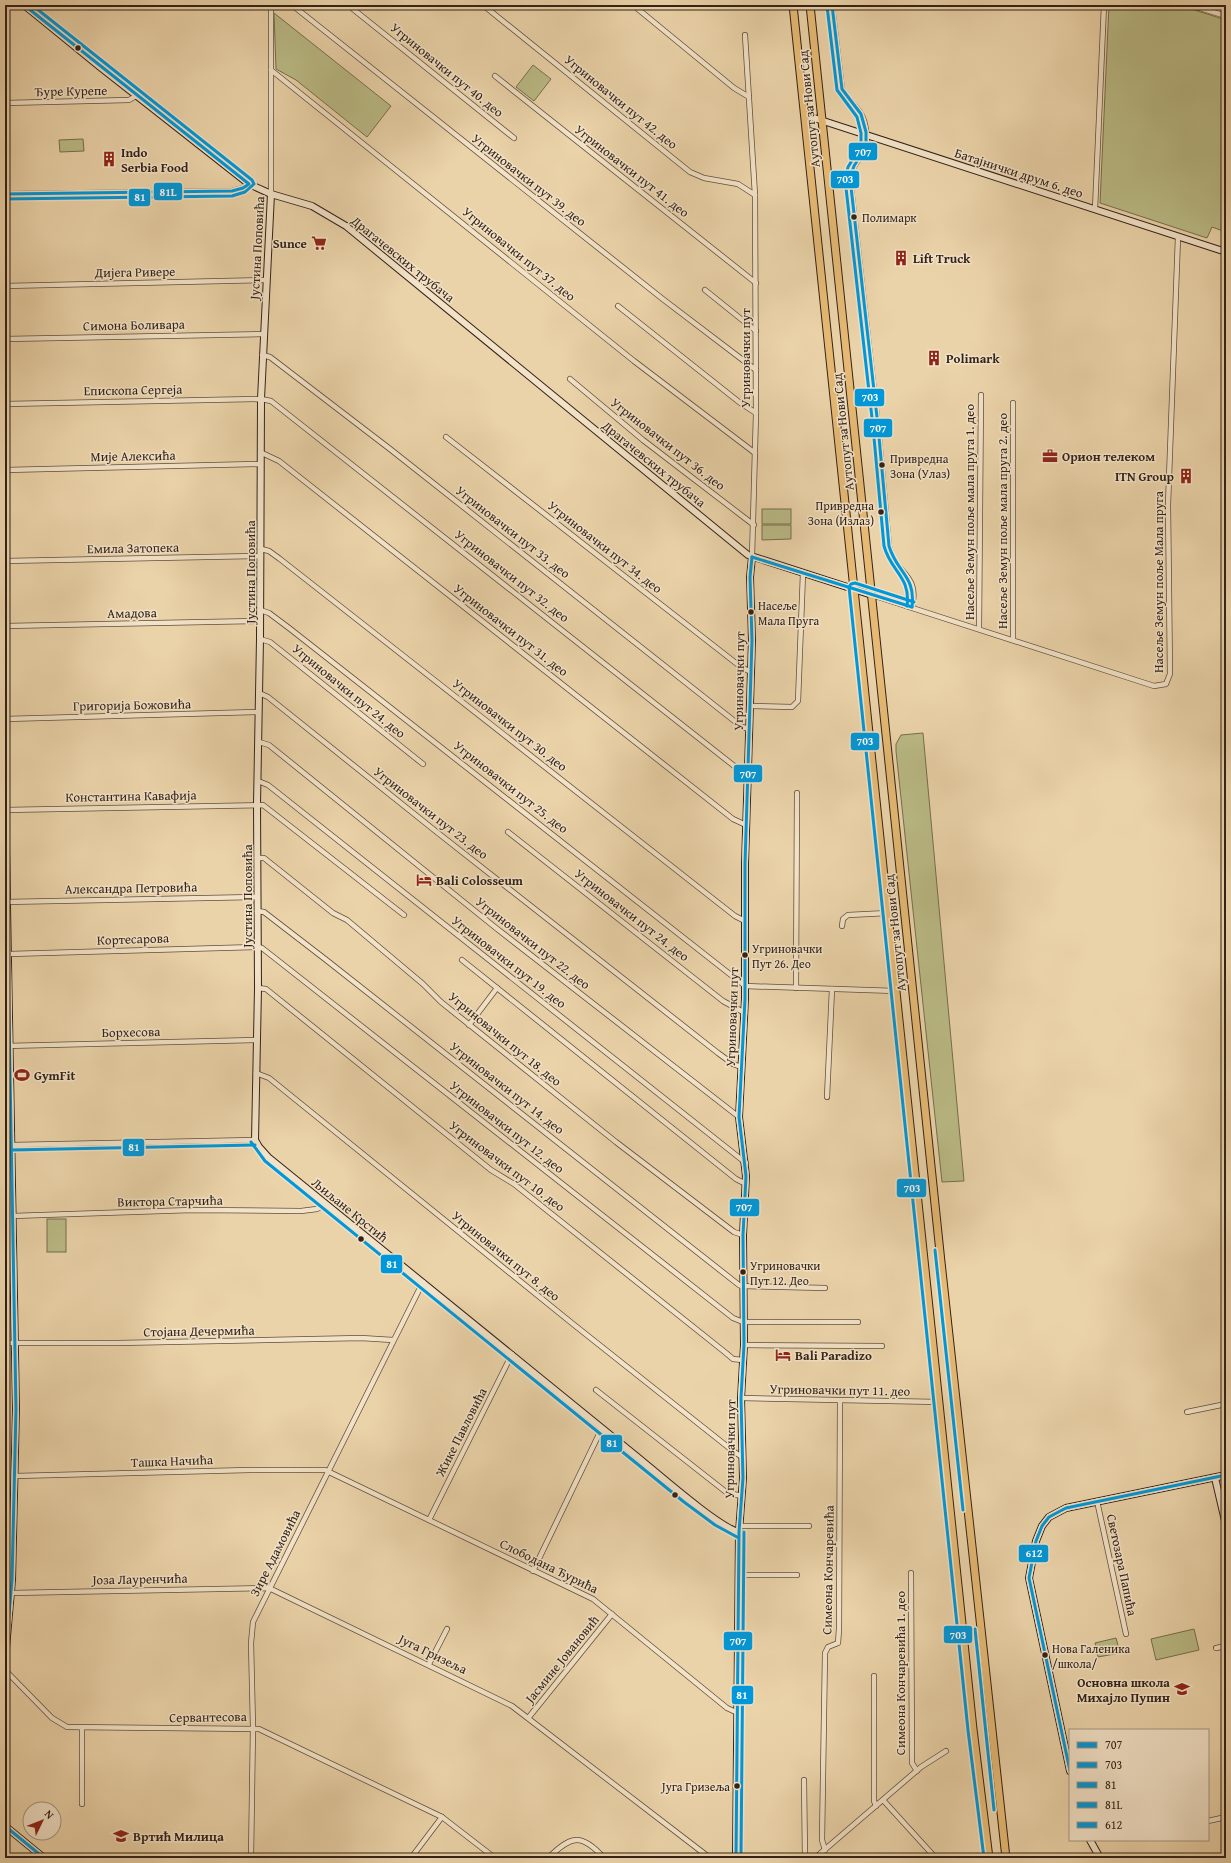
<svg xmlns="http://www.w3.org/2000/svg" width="1231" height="1863" viewBox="0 0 1231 1863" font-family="'Gentium Book Plus',serif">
	<rect width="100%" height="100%" fill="#ebd3a9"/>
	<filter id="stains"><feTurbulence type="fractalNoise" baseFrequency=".005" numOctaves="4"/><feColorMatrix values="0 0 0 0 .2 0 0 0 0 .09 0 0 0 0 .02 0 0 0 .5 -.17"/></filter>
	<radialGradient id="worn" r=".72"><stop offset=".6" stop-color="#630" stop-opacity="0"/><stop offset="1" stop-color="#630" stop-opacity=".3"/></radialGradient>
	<!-- green -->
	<g fill="#babb86" stroke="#766e4f">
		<polygon points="1109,5 1179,5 1226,20 1226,232 1212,227 1207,238 1100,203"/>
		<polygon points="274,13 391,106 367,137 296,80 276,69"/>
		<polygon points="533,65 551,79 534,101 516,87"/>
		<polygon points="83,139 84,151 60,152 59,140"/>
		<rect x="762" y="509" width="29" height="15"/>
		<polygon points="762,525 791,525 791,539 762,540"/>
		<polygon points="923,733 964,1181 942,1182 896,751 896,744 901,735"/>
		<rect x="47" y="1219" width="19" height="33"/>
		<polygon points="1194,1629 1199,1650 1156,1660 1151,1639"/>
		<polygon points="1116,1638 1120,1653 1098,1657 1095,1643"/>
	</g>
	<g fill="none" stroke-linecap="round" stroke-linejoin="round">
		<!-- street casing -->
		<g stroke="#614e3c" stroke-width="6">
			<g id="street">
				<polyline points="271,5 271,194"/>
				<polyline points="292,5 664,300 756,370"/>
				<polyline points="348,5 514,138"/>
				<polyline points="483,5 690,172 704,178 738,184 755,195"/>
				<polyline points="633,5 734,88 749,97"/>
				<path d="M 832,5 L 842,89 C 846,99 855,104 861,114 C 866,122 869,142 864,151 C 859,161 852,165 850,178 L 878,426 L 889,546 C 895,575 920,573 912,607"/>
				<polyline points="1190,5 1226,16"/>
				<polyline points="745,35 755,195 756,413 752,557"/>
				<polyline points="271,70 634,361 755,453"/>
				<polyline points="495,76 756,283"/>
				<polyline points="5,103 129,100 136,96"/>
				<polyline points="5,194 232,191 243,188 249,184"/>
				<polyline points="1095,209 1104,5"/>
				<polyline points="5,286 266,280"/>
				<polyline points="705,290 756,331"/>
				<polyline points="618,306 739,402 756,413"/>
				<polyline points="5,339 264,334"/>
				<polyline points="262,355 270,357 390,449 742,727 749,729"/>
				<polyline points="570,379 643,440 754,525"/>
				<polyline points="5,404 261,399 271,401 738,769 748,773"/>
				<polyline points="446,437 741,667 751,672"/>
				<polyline points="262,453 279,461 733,819 746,825"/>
				<polyline points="5,470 261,464"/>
				<polyline points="261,549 269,551 280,559 735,916 745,921"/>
				<polyline points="5,561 261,556"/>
				<polyline points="872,595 1154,686 1166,684 1170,674 1168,505 1178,237"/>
				<polyline points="260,610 269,613 289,628 745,986 896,991"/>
				<polyline points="5,626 260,621"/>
				<polyline points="979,629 981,395"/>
				<polyline points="260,639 270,642 423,764"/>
				<polyline points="1013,640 1013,403"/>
				<polyline points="259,693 268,697 438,833 718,1053 733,1064 741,1067"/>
				<polyline points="750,706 792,707 798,701 803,573"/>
				<polyline points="5,719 259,712"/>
				<polyline points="259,742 269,745 496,928 739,1117"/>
				<polyline points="258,781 268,785 746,1163"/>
				<polyline points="5,810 263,805 404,915"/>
				<polyline points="508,832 723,1001 745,1013"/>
				<polyline points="257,858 264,858 333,913 347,920 423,984 441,1002 616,1142 734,1232 743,1235"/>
				<polyline points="5,902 257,897"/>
				<polyline points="257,911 264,912 325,959 739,1285 742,1286 825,1288"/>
				<polyline points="842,926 843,919 848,915 888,913"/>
				<polyline points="9,954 258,947 262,948 733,1318 743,1322 858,1322"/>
				<polyline points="462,960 736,1179 746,1184"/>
				<polyline points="258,988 266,989 491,1170 514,1184 726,1353 733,1359 743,1360"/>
				<polyline points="796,988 797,793"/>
				<polyline points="469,1025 497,988"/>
				<polyline points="5,1046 257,1040"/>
				<polyline points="256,1073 269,1078 573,1324 733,1451 742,1457"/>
				<polyline points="827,1097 832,989"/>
				<polyline points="5,1133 12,1133"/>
				<polyline points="12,1145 255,1140"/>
				<polyline points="12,1216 192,1210 301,1211 317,1209 326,1204"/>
				<polyline points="5,1343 118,1343 361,1338 393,1340"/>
				<polyline points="744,1345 882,1346"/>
				<polyline points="596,1390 726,1492 741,1496"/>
				<polyline points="741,1398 939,1402"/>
				<polyline points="1187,1412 1226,1404"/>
				<polyline points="15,1476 249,1470 325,1470 593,1599 727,1708 738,1713"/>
				<polyline points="1097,1501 1126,1634"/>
				<polyline points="429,1520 512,1354"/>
				<polyline points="739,1526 809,1526"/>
				<polyline points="5,1564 12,1567"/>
				<polyline points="533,1571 602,1428"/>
				<polyline points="911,1573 912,1763 917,1771"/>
				<polyline points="739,1575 797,1575"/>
				<polyline points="11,1593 269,1588 512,1706 710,1858"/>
				<polyline points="1216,1648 1226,1646"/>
				<polyline points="429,1664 447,1629"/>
				<polyline points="5,1670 52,1718 67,1727 259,1729 442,1817 495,1858"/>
				<polyline points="874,1676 874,1801 876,1806"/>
				<polyline points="529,1717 612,1614"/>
				<polyline points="82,1728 82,1804"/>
				<polyline points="804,1780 805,1858"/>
				<polyline points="883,1800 933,1855"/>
				<polyline points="1208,1821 1226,1817"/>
				<polyline points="825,1850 822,1840 825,1653 828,1647 838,1643 839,1629 840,1402"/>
				<polyline points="251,1858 253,1727 251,1643 253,1622 423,1282"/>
				<polyline points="411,1858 442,1817"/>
				<path d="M 548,1858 C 571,1836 581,1832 604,1858"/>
				<polyline points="815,1858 921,1767 946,1751"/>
			</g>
		</g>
		<!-- secondary casing -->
		<g stroke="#332218" stroke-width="8">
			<g id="secondary">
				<polyline points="24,5 100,67 249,184 271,194 312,206 346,226 748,555 872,595"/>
				<polyline points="805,115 1226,252"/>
				<path d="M 271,194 L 261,399 L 260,639 L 257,804 L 258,988 L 255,1140 L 259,1147 L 268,1157 C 390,1256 512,1356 635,1455 C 655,1471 719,1528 739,1532"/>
				<polyline points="5,794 16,1409 12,1580 5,1659"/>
				<polyline points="1215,1478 1226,1525"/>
				<polyline points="1070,1771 1029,1578 1036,1541 1042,1526 1049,1517 1066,1508 1226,1475"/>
				<polyline points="5,1826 44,1858"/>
				<polyline points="1090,1840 1100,1858"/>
				<polyline points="736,1858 739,1532 743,1478 741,1398 744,1345 743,1235 746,1176 739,1117 745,999 745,864 752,640 750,577 752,557"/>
			</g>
		</g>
		<!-- primary casing -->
		<g stroke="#332218" stroke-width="9">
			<g id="primary">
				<polyline points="793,5 973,1729 989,1858"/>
				<polyline points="810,5 941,1262 1006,1858"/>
			</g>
		</g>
		<!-- street -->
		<use href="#street" stroke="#f2e2c7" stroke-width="4.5"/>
		<!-- secondary -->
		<use href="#secondary" stroke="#f2e2c7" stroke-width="6"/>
		<!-- primary -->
		<use href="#primary" stroke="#e6ba74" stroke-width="7"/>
		<!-- bus-1 casing -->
		<g stroke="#f2e2c7" stroke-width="6">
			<g id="bus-1">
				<path d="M 832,5 L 842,89 L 861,114 L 866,132 L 866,147 L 854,166 L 850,178 L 878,426 L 889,546 C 897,573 916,576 912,607"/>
				<polyline points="752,557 912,607"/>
				<polyline points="736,1858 739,1532 743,1478 741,1398 744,1345 743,1235 746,1176 739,1117 745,999 745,864 752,640 750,577 752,557"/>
			</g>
		</g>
		<!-- bus-2 casing -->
		<g stroke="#f2e2c7" stroke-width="6">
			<g id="bus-2">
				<path d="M 827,6 L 837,90 L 857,117 L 861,133 L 861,146 L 848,167 L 845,179 L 873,427 L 884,546 C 891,572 911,577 907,606"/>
				<polyline points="914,602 855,583 851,584 849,587 968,1730 984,1858"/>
				<polyline points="935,1250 963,1510"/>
				<polyline points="975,1629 994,1810"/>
			</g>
		</g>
		<!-- bus-3 casing -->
		<g stroke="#f2e2c7" stroke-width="6">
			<g id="bus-3">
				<polyline points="5,199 232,196 245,192 254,184 252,180 32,5"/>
				<polyline points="5,1045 7,1145"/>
				<polyline points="251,1142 265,1161 684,1502 715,1525 737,1537"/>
				<polyline points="12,1150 255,1145"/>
				<polyline points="741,1858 744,1532"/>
			</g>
		</g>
		<!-- bus-4 casing -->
		<g stroke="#f2e2c7" stroke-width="6">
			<g id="bus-4">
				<polyline points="5,194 232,191 243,188 249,184 24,5"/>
				<polyline points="5,794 16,1409 12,1580 5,1659"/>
				<polyline points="5,1826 44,1858"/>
			</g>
		</g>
		<!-- bus-5 casing -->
		<g stroke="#f2e2c7" stroke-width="6">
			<polyline id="bus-5" points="1070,1771 1029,1578 1036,1541 1042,1526 1049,1517 1066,1508 1226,1475"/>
		</g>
		<!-- bus-1 -->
		<use href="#bus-1" stroke="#0098da" stroke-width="3"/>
		<!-- bus-2 -->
		<use href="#bus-2" stroke="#0098da" stroke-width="3"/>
		<!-- bus-3 -->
		<use href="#bus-3" stroke="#0098da" stroke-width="3"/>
		<!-- bus-4 -->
		<use href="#bus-4" stroke="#0098da" stroke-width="3"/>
		<!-- bus-5 -->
		<use href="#bus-5" stroke="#0098da" stroke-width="3"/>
	</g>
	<!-- icons -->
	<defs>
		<g id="building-bare" transform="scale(1.2)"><path d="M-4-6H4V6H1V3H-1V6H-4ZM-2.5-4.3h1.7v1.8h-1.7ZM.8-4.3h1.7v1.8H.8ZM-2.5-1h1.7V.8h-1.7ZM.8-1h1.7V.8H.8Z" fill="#8f2418" stroke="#f2e2c7" stroke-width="2.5" paint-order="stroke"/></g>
		<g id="supermarket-bare" transform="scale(1.2)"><path d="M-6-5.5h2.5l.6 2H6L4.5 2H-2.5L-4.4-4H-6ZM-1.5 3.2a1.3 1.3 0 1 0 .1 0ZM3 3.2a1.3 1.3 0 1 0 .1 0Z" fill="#8f2418" stroke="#f2e2c7" stroke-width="2.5" paint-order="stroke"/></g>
		<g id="office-bare" transform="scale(1.2)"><path d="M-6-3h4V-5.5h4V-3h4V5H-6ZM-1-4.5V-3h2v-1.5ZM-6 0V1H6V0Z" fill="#8f2418" stroke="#f2e2c7" stroke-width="2.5" paint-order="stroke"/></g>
		<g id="hotel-bare" transform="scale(1.2)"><path d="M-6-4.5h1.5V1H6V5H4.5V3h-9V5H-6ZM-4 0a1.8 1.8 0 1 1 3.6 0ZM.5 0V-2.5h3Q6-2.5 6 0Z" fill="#8f2418" stroke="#f2e2c7" stroke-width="2.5" paint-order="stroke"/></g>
		<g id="stadium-bare" transform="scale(1.2)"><path d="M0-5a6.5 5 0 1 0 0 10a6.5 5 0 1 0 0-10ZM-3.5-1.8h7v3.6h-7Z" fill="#8f2418" stroke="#f2e2c7" stroke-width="2.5" paint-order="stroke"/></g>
		<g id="school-bare" transform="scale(1.2)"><path d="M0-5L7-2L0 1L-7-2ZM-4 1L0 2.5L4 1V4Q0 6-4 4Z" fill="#8f2418" stroke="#f2e2c7" stroke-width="2.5" paint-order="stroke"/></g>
	</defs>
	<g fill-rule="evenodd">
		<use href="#building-bare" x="109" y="159"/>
		<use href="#supermarket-bare" x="319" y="243"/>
		<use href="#building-bare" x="901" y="258"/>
		<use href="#building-bare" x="934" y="358"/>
		<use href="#office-bare" x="1050" y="456"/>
		<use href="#building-bare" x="1186" y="476"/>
		<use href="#hotel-bare" x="424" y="880"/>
		<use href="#stadium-bare" x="22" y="1075"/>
		<use href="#hotel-bare" x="783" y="1355"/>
		<use href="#school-bare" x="1182" y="1689"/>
		<use href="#school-bare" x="121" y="1836"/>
	</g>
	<!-- markers -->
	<g fill="#332218" stroke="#f2e2c7" stroke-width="1.5">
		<circle cx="78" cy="48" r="3.5"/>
		<circle cx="854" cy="217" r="3.5"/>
		<circle cx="882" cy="465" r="3.5"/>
		<circle cx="881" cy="512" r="3.5"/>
		<circle cx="751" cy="612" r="3.5"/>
		<circle cx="745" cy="955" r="3.5"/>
		<circle cx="361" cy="1239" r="3.5"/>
		<circle cx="743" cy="1272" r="3.5"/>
		<circle cx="675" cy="1495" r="3.5"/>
		<circle cx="1045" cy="1655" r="3.5"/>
		<circle cx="737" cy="1786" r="3.5"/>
	</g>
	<g text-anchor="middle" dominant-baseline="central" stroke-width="3" stroke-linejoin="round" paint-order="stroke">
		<!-- bus labels -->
		<g font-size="12" fill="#332218" stroke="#f2e2c7" text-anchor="start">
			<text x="862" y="217">Полимарк</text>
			<text x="890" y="458">Привредна<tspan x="890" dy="15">Зона (Улаз)</tspan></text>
			<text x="874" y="505" text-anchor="end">Привредна<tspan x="874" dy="15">Зона (Излаз)</tspan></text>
			<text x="758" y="605">Насеље<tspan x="758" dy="15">Мала Пруга</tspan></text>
			<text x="752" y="948">Угриновачки<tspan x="752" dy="15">Пут 26. Део</tspan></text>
			<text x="750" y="1265">Угриновачки<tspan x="750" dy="15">Пут 12. Део</tspan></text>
			<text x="1052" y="1648">Нова Галеника<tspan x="1052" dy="15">/школа/</tspan></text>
			<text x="730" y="1786" text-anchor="end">Југа Гризеља</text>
		</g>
		<!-- street labels -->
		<g font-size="13" fill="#332218" stroke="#f2e2c7">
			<text transform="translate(447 70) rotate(39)">Угриновачки пут 40. део</text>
			<text transform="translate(71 91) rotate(-1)">Ђуре Курепе</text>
			<text transform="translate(621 102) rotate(39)">Угриновачки пут 42. део</text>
			<text transform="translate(809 109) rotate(-96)">Аутопут за Нови Сад</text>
			<text transform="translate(632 171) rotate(38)">Угриновачки пут 41. део</text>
			<text transform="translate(1019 173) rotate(18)">Батајнички друм 6. део</text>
			<text transform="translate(529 180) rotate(38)">Угриновачки пут 39. део</text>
			<text transform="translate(257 248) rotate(-87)">Јустина Поповића</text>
			<text transform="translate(519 254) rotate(39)">Угриновачки пут 37. део</text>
			<text transform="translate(403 259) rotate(39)">Драгачевских трубача</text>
			<text transform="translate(135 272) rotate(-1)">Дијега Ривере</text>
			<text transform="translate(134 325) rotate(-1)">Симона Боливара</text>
			<text transform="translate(745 358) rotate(-90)">Угриновачки пут</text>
			<text transform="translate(133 390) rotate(-1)">Епископа Сергеја</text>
			<text transform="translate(843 432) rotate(-96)">Аутопут за Нови Сад</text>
			<text transform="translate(668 444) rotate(38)">Угриновачки пут 36. део</text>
			<text transform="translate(133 456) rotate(-1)">Мије Алексића</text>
			<text transform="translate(654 464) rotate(39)">Драгачевских трубача</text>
			<text transform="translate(969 512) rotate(-90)">Насеље Земун поље мала пруга 1. део</text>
			<text transform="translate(1002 521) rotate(-90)">Насеље Земун поље мала пруга 2. део</text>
			<text transform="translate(513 532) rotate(38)">Угриновачки пут 33. део</text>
			<text transform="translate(605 547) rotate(38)">Угриновачки пут 34. део</text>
			<text transform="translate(133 548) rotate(-1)">Емила Затопека</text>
			<text transform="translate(250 572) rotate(-90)">Јустина Поповића</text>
			<text transform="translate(512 576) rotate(38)">Угриновачки пут 32. део</text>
			<text transform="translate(1158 582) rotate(-90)">Насеље Земун поље Мала пруга</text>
			<text transform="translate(132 613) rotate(-1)">Амадова</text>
			<text transform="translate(511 630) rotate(38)">Угриновачки пут 31. део</text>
			<text transform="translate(739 681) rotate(-89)">Угриновачки пут</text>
			<text transform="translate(349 691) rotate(39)">Угриновачки пут 24. део</text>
			<text transform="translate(132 705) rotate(-1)">Григорија Божовића</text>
			<text transform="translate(510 725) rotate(38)">Угриновачки пут 30. део</text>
			<text transform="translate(511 787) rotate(38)">Угриновачки пут 25. део</text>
			<text transform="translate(131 796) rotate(-1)">Константина Кавафија</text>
			<text transform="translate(431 813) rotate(38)">Угриновачки пут 23. део</text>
			<text transform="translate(131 888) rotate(-1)">Александра Петровића</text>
			<text transform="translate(247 896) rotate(-90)">Јустина Поповића</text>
			<text transform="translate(632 915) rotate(38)">Угриновачки пут 24. део</text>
			<text transform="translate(895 933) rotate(-96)">Аутопут за Нови Сад</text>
			<text transform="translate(133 939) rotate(-2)">Кортесарова</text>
			<text transform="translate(533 943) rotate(38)">Угриновачки пут 22. део</text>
			<text transform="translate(509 962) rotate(38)">Угриновачки пут 19. део</text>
			<text transform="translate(732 1017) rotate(-88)">Угриновачки пут</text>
			<text transform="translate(131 1032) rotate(-1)">Борхесова</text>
			<text transform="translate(505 1039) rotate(39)">Угриновачки пут 18. део</text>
			<text transform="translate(507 1088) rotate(38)">Угриновачки пут 14. део</text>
			<text transform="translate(507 1127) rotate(38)">Угриновачки пут 12. део</text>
			<text transform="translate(507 1166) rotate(37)">Угриновачки пут 10. део</text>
			<text transform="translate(170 1201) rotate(-1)">Виктора Старчића</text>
			<text transform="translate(350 1210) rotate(39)">Љиљане Крстић</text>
			<text transform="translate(506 1256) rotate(39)">Угриновачки пут 8. део</text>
			<text transform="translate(199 1331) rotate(-1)">Стојана Дечермића</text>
			<text transform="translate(840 1390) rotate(1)">Угриновачки пут 11. део</text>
			<text transform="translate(461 1432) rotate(-63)">Жике Павловића</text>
			<text transform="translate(730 1449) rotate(-89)">Угриновачки пут</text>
			<text transform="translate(172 1461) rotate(-2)">Ташка Начића</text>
			<text transform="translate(275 1553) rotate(-63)">Зире Адамовића</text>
			<text transform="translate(1122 1565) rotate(78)">Светозара Папића</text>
			<text transform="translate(549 1566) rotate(26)">Слободана Ђурића</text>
			<text transform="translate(828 1570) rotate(-89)">Симеона Кончаревића</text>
			<text transform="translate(140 1579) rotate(-1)">Јоза Лауренчића</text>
			<text transform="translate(433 1654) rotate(26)">Југа Гризеља</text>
			<text transform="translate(562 1659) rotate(-51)">Јасмине Јовановић</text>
			<text transform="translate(900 1673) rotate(-90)">Симеона Кончаревића 1. део</text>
			<text transform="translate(208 1717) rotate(-1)">Сервантесова</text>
		</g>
		<!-- poi labels -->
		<g font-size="13" font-weight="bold" fill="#332218" stroke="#f2e2c7" text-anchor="start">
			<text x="121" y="152">Indo<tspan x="121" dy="15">Serbia Food</tspan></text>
			<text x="307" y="243" text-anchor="end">Sunce</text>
			<text x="913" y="258">Lift Truck</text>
			<text x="946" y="358">Polimark</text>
			<text x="1062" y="456">Орион телеком</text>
			<text x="1174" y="476" text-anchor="end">ITN Group</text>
			<text x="436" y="880">Bali Colosseum</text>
			<text x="34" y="1075">GymFit</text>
			<text x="795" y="1355">Bali Paradizo</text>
			<text x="1170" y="1682" text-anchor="end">Основна школа<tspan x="1170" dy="15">Михајло Пупин</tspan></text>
			<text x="133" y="1836">Вртић Милица</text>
		</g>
	</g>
	<g stroke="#f2e2c7" stroke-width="1.5">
		<rect x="848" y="142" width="30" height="19" rx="4" fill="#0098da"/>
		<rect x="830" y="170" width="30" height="19" rx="4" fill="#0098da"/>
		<rect x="153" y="182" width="30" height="19" rx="4" fill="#0098da"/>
		<rect x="128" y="188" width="23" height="19" rx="4" fill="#0098da"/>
		<rect x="854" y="388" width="31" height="19" rx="4" fill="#0098da"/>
		<rect x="863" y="418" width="30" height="20" rx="4" fill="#0098da"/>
		<rect x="850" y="732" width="30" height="19" rx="4" fill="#0098da"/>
		<rect x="733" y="764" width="30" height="19" rx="4" fill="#0098da"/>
		<rect x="122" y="1138" width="23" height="19" rx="4" fill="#0098da"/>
		<rect x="896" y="1178" width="31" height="20" rx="4" fill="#0098da"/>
		<rect x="729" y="1198" width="31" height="19" rx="4" fill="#0098da"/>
		<rect x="380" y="1254" width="23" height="20" rx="4" fill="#0098da"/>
		<rect x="600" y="1434" width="23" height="19" rx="4" fill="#0098da"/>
		<rect x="1018" y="1544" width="31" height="19" rx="4" fill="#0098da"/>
		<rect x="943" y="1625" width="30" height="19" rx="4" fill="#0098da"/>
		<rect x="723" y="1631" width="30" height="20" rx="4" fill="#0098da"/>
		<rect x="731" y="1685" width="23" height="20" rx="4" fill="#0098da"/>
	</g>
	<g font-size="11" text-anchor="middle" font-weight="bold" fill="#fff">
		<text x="863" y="156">707</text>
		<text x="845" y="183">703</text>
		<text x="168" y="196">81L</text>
		<text x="140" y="201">81</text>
		<text x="870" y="401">703</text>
		<text x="878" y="432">707</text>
		<text x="865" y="745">703</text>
		<text x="748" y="778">707</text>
		<text x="134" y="1151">81</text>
		<text x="912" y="1192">703</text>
		<text x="744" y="1211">707</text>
		<text x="392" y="1268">81</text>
		<text x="612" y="1447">81</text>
		<text x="1034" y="1557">612</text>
		<text x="958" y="1639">703</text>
		<text x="738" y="1645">707</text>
		<text x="742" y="1699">81</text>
	</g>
	<!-- margin -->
	<rect width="1231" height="1863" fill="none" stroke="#ebd3a9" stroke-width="20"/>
	<rect x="6" y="6" width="1219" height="1851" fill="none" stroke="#332218" stroke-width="2"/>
	<rect x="10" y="10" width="1211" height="1843" fill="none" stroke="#332218"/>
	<!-- legend -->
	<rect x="1069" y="1729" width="140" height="112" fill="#f2e2c7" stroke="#a69581"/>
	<rect x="1077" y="1742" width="20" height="6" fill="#0098da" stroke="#a69581"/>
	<text x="1105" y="1749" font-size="12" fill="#332218">707</text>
	<rect x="1077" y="1762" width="20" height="6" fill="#0098da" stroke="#a69581"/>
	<text x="1105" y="1769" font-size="12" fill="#332218">703</text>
	<rect x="1077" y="1782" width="20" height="6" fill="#0098da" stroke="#a69581"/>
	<text x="1105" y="1789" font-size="12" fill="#332218">81</text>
	<rect x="1077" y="1802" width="20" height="6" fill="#0098da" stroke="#a69581"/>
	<text x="1105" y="1809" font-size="12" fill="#332218">81L</text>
	<rect x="1077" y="1822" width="20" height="6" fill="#0098da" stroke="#a69581"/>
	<text x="1105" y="1829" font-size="12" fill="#332218">612</text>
	<!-- north arrow -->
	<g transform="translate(42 1821) rotate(47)"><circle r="19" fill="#f2e2c7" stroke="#a69581"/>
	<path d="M0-3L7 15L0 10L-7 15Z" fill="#8f2418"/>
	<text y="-6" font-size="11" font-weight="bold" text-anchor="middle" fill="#332218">N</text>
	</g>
	<rect width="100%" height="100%" filter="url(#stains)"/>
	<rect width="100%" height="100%" fill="url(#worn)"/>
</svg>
